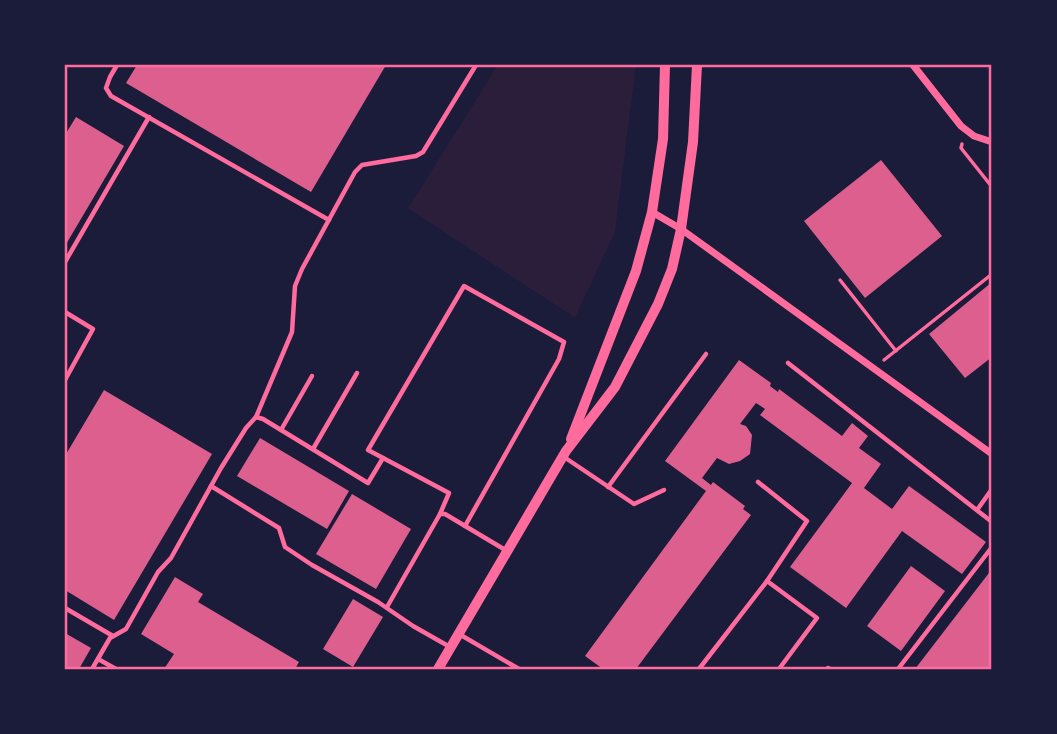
<svg xmlns="http://www.w3.org/2000/svg" width="1057" height="734" viewBox="0 0 1057 734" font-family="'Libre Baskerville',serif">
	<rect width="100%" height="100%" fill="#1b1b3a"/>
	<!-- green -->
	<polygon fill="#2a1e3b" points="498,65 636,65 615,232 575,318 408,208"/>
	<!-- building -->
	<g fill="#dd5f8e">
		<polygon points="137,65 386,65 311,192 126,83"/>
		<polygon points="76,117 124,146 65,246 65,135"/>
		<polygon points="881,160 942,236 865,298 804,221"/>
		<polygon points="992,282 992,357 965,378 929,334"/>
		<polygon points="739,360 771,383 770,386 778,392 779,389 842,436 852,423 868,436 859,448 881,464 864,488 892,509 909,486 986,542 962,574 902,531 846,608 790,567 852,483 760,415 765,409 756,403 740,424 746,426 752,435 750,454 740,461 729,464 717,458 702,478 711,485 713,482 745,506 743,509 751,515 636,669 603,669 585,656 706,491 665,461"/>
		<polygon points="104,390 212,454 114,620 65,590 65,456"/>
		<polygon points="260,438 349,491 327,529 237,476"/>
		<polygon points="352,494 411,529 376,589 316,554"/>
		<polygon points="911,566 945,591 901,651 867,626"/>
		<polygon points="992,569 992,669 915,669"/>
		<polygon points="175,577 203,594 198,602 299,662 295,669 164,669 174,654 141,634"/>
		<polygon points="353,599 383,617 353,667 323,649"/>
		<polygon points="65,633 91,648 79,669 65,669"/>
	</g>
	<g fill="none" stroke-linecap="round" stroke-linejoin="round">
		<!-- path -->
		<g stroke="#ff6b9d" stroke-width="3.5">
			<polyline points="962,144 961,148 992,187"/>
			<polyline points="840,280 896,351"/>
			<polyline points="884,360 992,274"/>
		</g>
		<!-- service -->
		<g stroke="#ff6b9d" stroke-width="4.5">
			<polyline points="117,65 110,77 106,88 111,96 329,220"/>
			<polyline points="65,262 149,117"/>
			<polyline points="65,312 93,329 65,380"/>
			<polyline points="788,363 992,522"/>
			<polyline points="256,417 292,332 295,286 302,269 355,172 362,165 416,156 423,152 476,65"/>
			<polyline points="281,430 312,376"/>
			<polyline points="313,449 357,373"/>
			<polyline points="564,457 634,504 664,490"/>
			<polyline points="211,486 279,528 285,547 312,565 378,602 413,626 450,647"/>
			<polyline points="608,487 706,354"/>
			<polyline points="977,510 992,489"/>
			<polyline points="440,514 449,493 368,450 464,286 564,342 559,359 465,526"/>
			<polyline points="767,581 817,618 779,669"/>
			<polyline points="387,607 440,514 445,514 507,551"/>
			<polyline points="65,608 113,636"/>
			<polyline points="459,634 519,669"/>
			<polyline points="98,659 116,669"/>
			<polyline points="828,668 830,669"/>
			<polyline points="92,669 110,638 126,629 158,572 171,558 221,468 246,428 256,417 263,419 368,483 383,458"/>
			<polyline points="699,669 767,581 807,521 758,482"/>
			<polyline points="898,669 992,547"/>
		</g>
		<!-- minor -->
		<g stroke="#ff6b9d" stroke-width="7">
			<polyline points="913,65 961,126 974,136 992,142"/>
			<polyline points="652,212 681,229 992,454"/>
		</g>
		<!-- tertiary -->
		<g stroke="#ff6b9d" stroke-width="10">
			<polyline points="571,439 636,271 652,212 663,139 665,65"/>
			<polyline points="438,669 566,451 615,387 658,304 672,269 681,229 693,142 697,65"/>
		</g>
	</g>
	<!-- border -->
	<rect width="1057" height="734" fill="none" stroke="#1b1b3a" stroke-width="133"/>
	<rect x="66" y="66" width="924" height="602" fill="none" stroke="#ff6b9d" stroke-width="2.5"/>
</svg>
